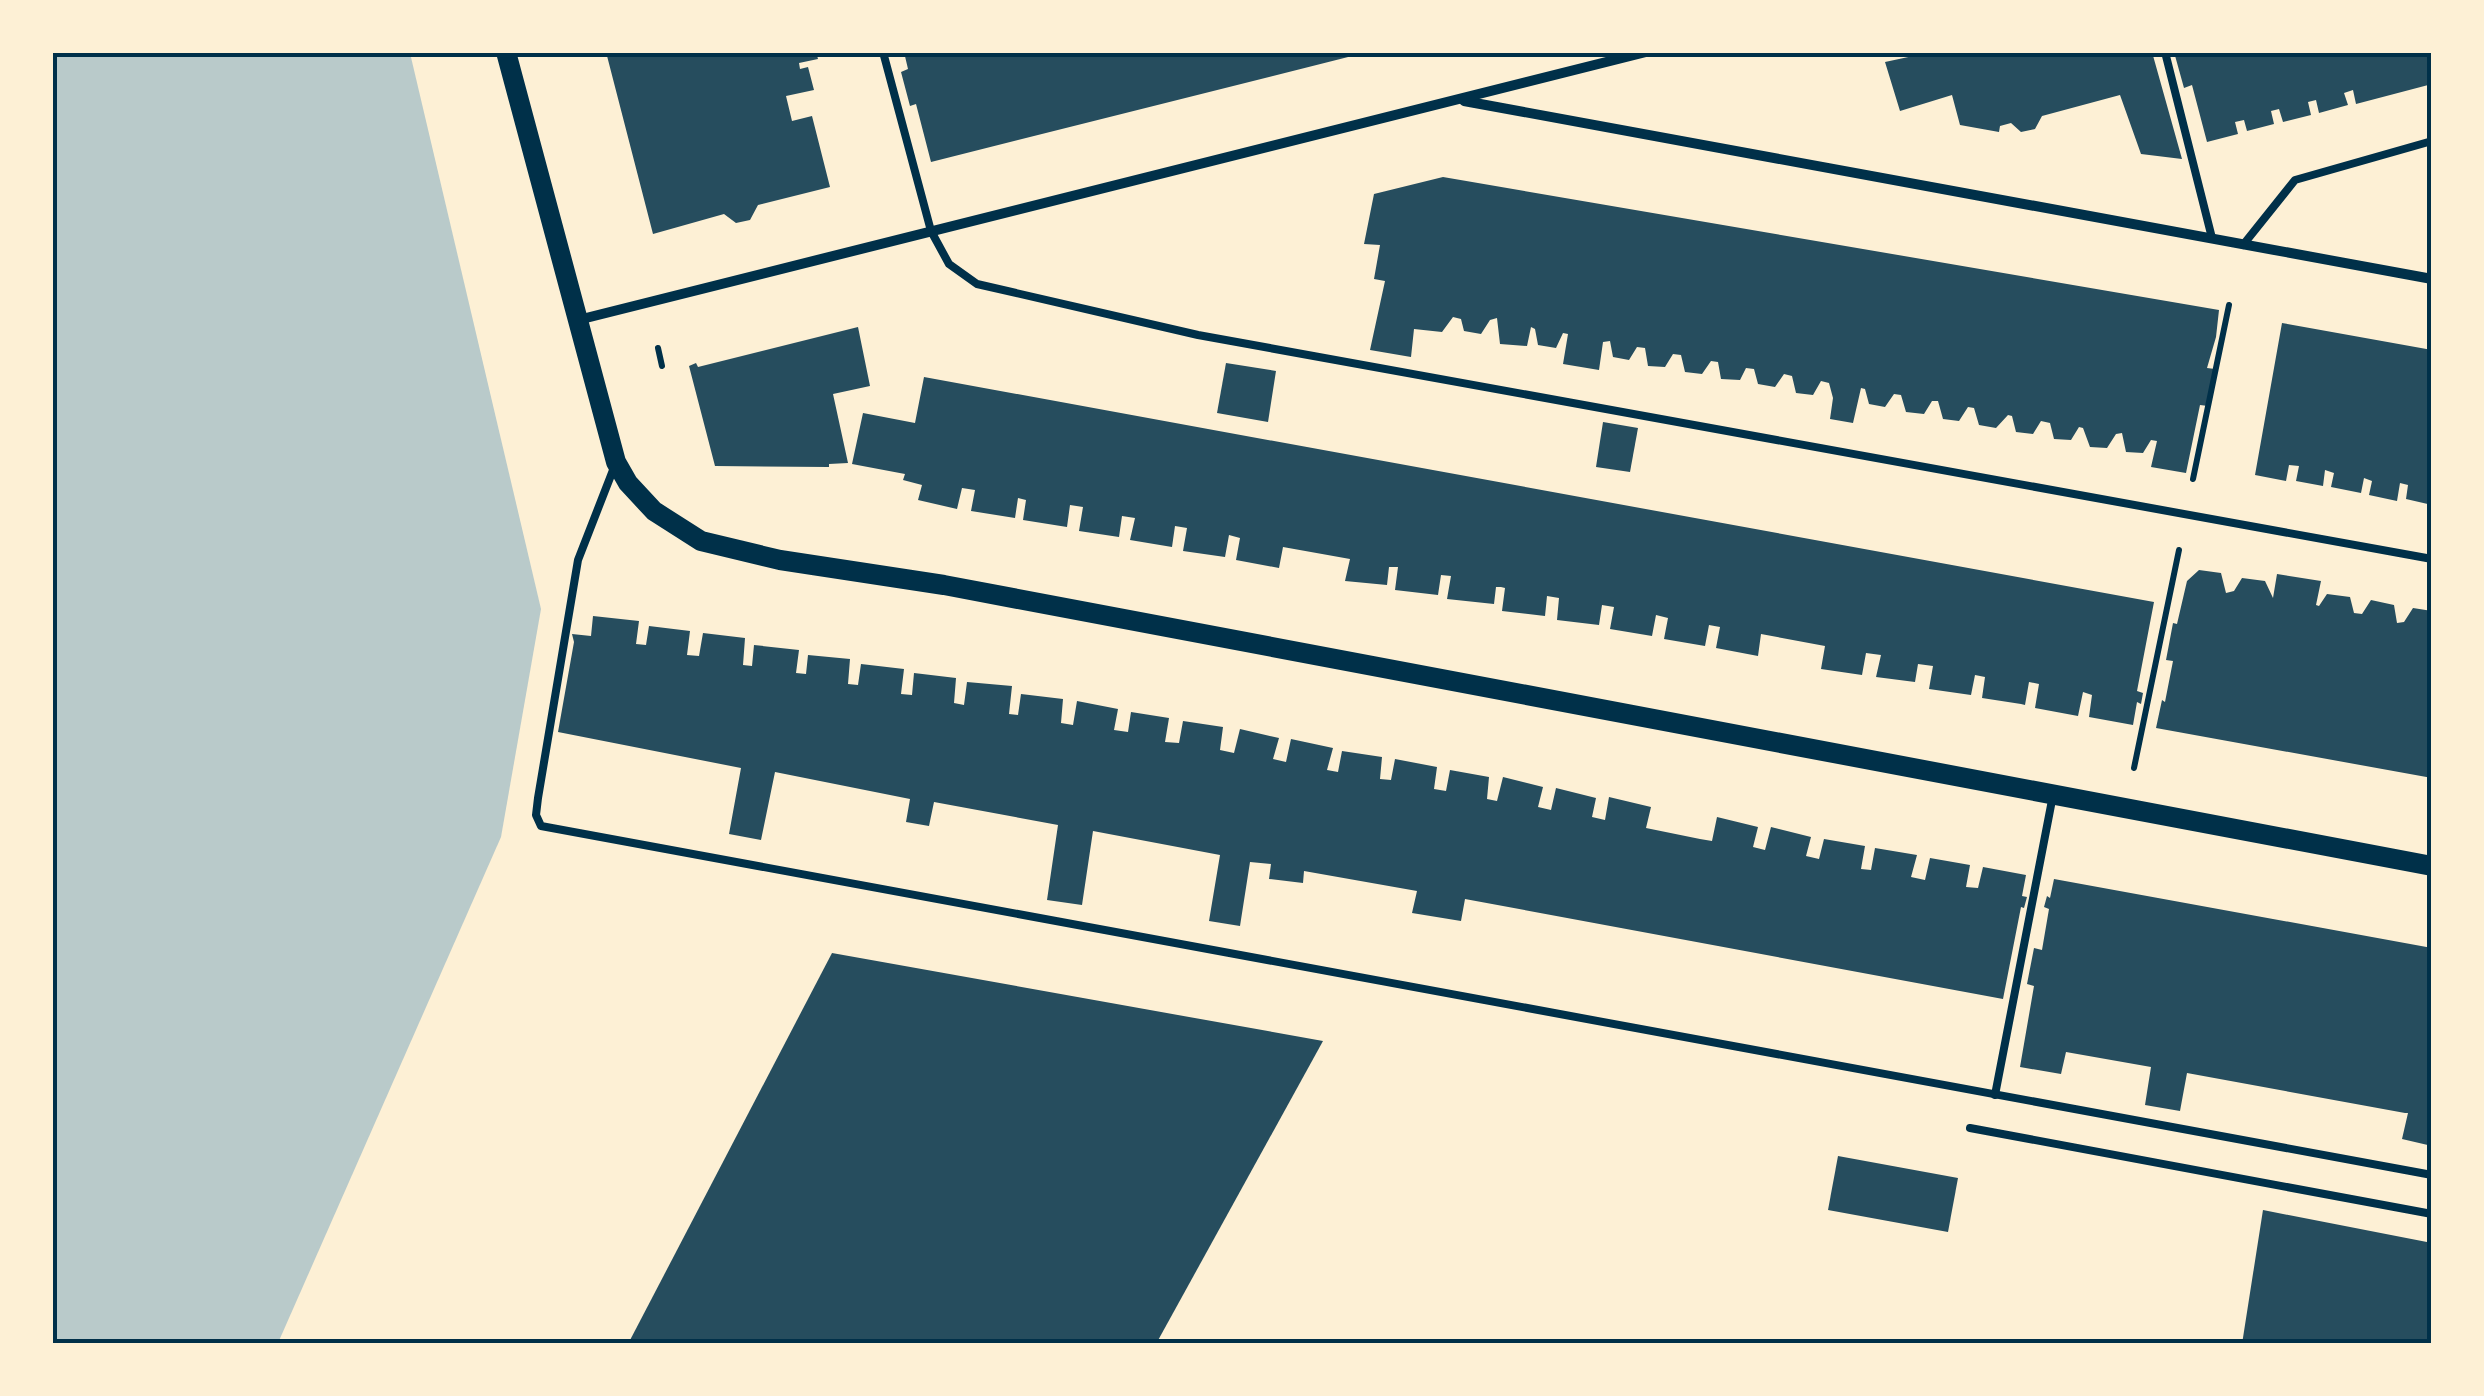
<svg xmlns="http://www.w3.org/2000/svg" width="2484" height="1396" viewBox="0 0 2484 1396" font-family="'Roboto Condensed',sans-serif">
	<rect width="100%" height="100%" fill="#fdf0d5"/>
	<!-- green -->
	<polygon fill="#b9caca" points="52,53 410,53 541,609 501,837 278,1343 53,1343"/>
	<!-- building -->
	<g fill="#264d5e">
		<polygon points="606,52 816,52 818,59 799,63 800,69 808,67 814,90 786,96 792,121 812,116 830,187 758,205 750,220 736,223 724,214 653,234"/>
		<polygon points="904,52 1360,52 1360,54 931,162 916,104 910,106 901,72 908,69"/>
		<polygon points="2152,52 2182,159 2141,154 2120,95 2042,116 2035,129 2021,132 2011,123 2000,126 1999,132 1960,125 1952,95 1900,111 1885,62 1927,53"/>
		<polygon points="2174,52 2432,52 2432,84 2356,104 2353,90 2344,93 2348,105 2319,113 2316,100 2308,102 2311,115 2283,122 2279,109 2271,111 2274,124 2247,131 2244,120 2235,122 2238,134 2207,142 2192,85 2184,88"/>
		<polygon points="1443,177 2219,310 2216,337 2207,368 2215,369 2208,406 2200,405 2186,473 2151,467 2157,441 2151,440 2143,453 2126,452 2122,433 2116,434 2107,448 2090,447 2083,428 2079,427 2071,440 2054,439 2050,423 2041,421 2033,434 2016,432 2012,416 2008,415 1996,428 1979,425 1974,408 1968,407 1959,421 1943,419 1938,401 1932,401 1924,414 1906,412 1901,395 1894,394 1885,407 1869,404 1865,389 1861,388 1853,423 1830,419 1833,398 1829,383 1821,381 1813,395 1796,393 1792,376 1784,374 1775,387 1758,384 1754,369 1746,368 1740,380 1721,379 1718,362 1711,361 1702,374 1685,372 1681,355 1673,354 1665,367 1648,366 1645,348 1637,347 1629,360 1613,357 1610,341 1603,342 1599,370 1563,364 1568,334 1563,333 1556,348 1538,345 1535,329 1531,327 1527,346 1500,344 1497,318 1490,320 1481,334 1464,331 1461,319 1453,317 1442,332 1414,329 1411,357 1370,350 1385,281 1374,279 1380,245 1364,244 1374,194"/>
		<polygon points="2282,323 2432,350 2432,505 2406,499 2408,485 2400,483 2397,501 2369,495 2372,481 2364,478 2361,493 2331,487 2334,473 2325,470 2323,486 2296,481 2299,466 2289,465 2286,481 2255,475"/>
		<polygon points="858,327 870,386 833,394 848,463 829,464 829,467 715,466 689,366 696,363 698,367"/>
		<polygon points="1226,363 1276,371 1268,422 1217,413"/>
		<polygon points="924,377 2154,602 2137,691 2143,693 2141,704 2137,702 2133,725 2089,717 2092,695 2083,692 2078,716 2035,708 2039,684 2029,682 2025,705 2021,704 1982,698 1985,677 1975,675 1971,695 1929,689 1933,666 1918,664 1915,682 1876,677 1881,655 1866,653 1862,675 1821,669 1825,646 1761,634 1758,656 1716,648 1720,627 1709,625 1705,646 1664,639 1668,618 1656,615 1652,636 1610,629 1614,607 1602,605 1599,625 1557,620 1559,598 1547,596 1545,616 1502,611 1505,588 1501,587 1496,587 1494,604 1447,599 1451,576 1441,575 1438,595 1395,590 1398,567 1389,567 1387,585 1345,581 1350,559 1283,547 1279,568 1236,560 1240,538 1229,535 1225,557 1183,551 1187,528 1175,526 1172,547 1130,540 1135,518 1122,516 1119,537 1079,531 1083,507 1070,505 1067,527 1023,520 1026,500 1018,498 1015,518 971,511 975,490 962,488 957,509 918,500 922,485 903,480 905,474 852,464 863,413 915,423"/>
		<polygon points="1603,422 1638,428 1630,472 1596,467"/>
		<polygon points="2199,570 2221,573 2226,593 2234,591 2242,578 2265,581 2273,598 2277,574 2321,581 2316,605 2319,606 2327,594 2350,597 2354,613 2362,614 2371,600 2394,605 2397,623 2404,622 2413,608 2432,611 2432,778 2156,728 2162,700 2165,702 2173,661 2166,660 2173,623 2177,624 2187,581"/>
		<polygon points="593,616 639,621 636,644 646,645 649,626 690,631 687,655 699,656 703,633 745,638 743,665 752,666 754,645 799,650 796,673 806,674 808,655 850,659 848,684 858,685 861,664 904,669 901,694 912,695 914,673 956,678 954,703 964,705 967,682 1012,686 1009,714 1018,715 1021,694 1063,699 1061,723 1073,725 1077,701 1118,709 1114,730 1128,732 1131,712 1169,718 1165,742 1179,743 1183,721 1223,727 1220,750 1234,753 1240,729 1279,738 1273,759 1286,762 1291,739 1333,748 1327,770 1338,772 1342,751 1382,757 1380,779 1391,780 1395,759 1437,767 1434,789 1446,791 1450,770 1489,777 1487,799 1497,801 1503,777 1543,787 1538,807 1551,810 1556,788 1596,798 1592,817 1605,820 1609,797 1651,807 1646,828 1700,839 1712,841 1717,817 1758,827 1753,847 1765,850 1771,827 1811,837 1806,856 1819,859 1824,839 1865,846 1861,869 1871,870 1875,848 1917,855 1911,877 1925,880 1930,858 1970,865 1966,887 1978,888 1983,867 2026,875 2022,896 2027,897 2024,908 2021,907 2003,999 1465,899 1461,921 1412,913 1417,891 1304,871 1303,883 1269,879 1271,864 1250,862 1240,926 1209,921 1220,855 1093,831 1082,905 1047,900 1058,825 934,802 929,826 906,822 910,799 775,772 761,840 729,834 741,768 558,732 574,642 572,634 591,636"/>
		<polygon points="2054,879 2432,948 2432,1146 2402,1139 2408,1113 2405,1113 2187,1073 2180,1111 2145,1105 2151,1067 2066,1052 2061,1074 2020,1067 2034,986 2027,984 2034,948 2042,950 2049,909 2044,907 2047,896 2050,898"/>
		<polygon points="832,953 1323,1041 1156,1344 628,1344"/>
		<polygon points="1838,1156 1958,1178 1948,1232 1828,1210"/>
		<polygon points="2263,1210 2432,1243 2432,1344 2242,1344"/>
	</g>
	<g fill="none" stroke-linecap="round" stroke-linejoin="round">
		<!-- path -->
		<g stroke="#003049" stroke-width="6">
			<polyline points="658,348 662,366"/>
			<polyline points="2193,479 2229,305"/>
			<polyline points="2134,768 2179,550"/>
		</g>
		<!-- service -->
		<g stroke="#003049" stroke-width="8">
			<polyline points="883,52 931,231 949,264 977,284 1198,335 2432,559"/>
			<polyline points="2165,52 2212,238"/>
			<polyline points="2243,245 2295,180 2432,141"/>
			<polyline points="615,465 578,560 538,798 536,815 541,826 2432,1175"/>
			<polyline points="1995,1095 2053,795"/>
			<polyline points="1970,1128 2432,1214"/>
		</g>
		<!-- minor -->
		<g stroke="#003049" stroke-width="10">
			<polyline points="1464,101 2432,279"/>
			<polyline points="578,320 1646,52"/>
		</g>
		<!-- secondary -->
		<polyline stroke="#003049" stroke-width="20" points="506,52 616,462 628,483 654,511 701,541 780,560 944,585 2432,866"/>
	</g>
	<!-- border -->
	<rect width="2484" height="1396" fill="none" stroke="#fdf0d5" stroke-width="110"/>
	<rect x="55" y="55" width="2374" height="1286" fill="none" stroke="#003049" stroke-width="4"/>
</svg>
